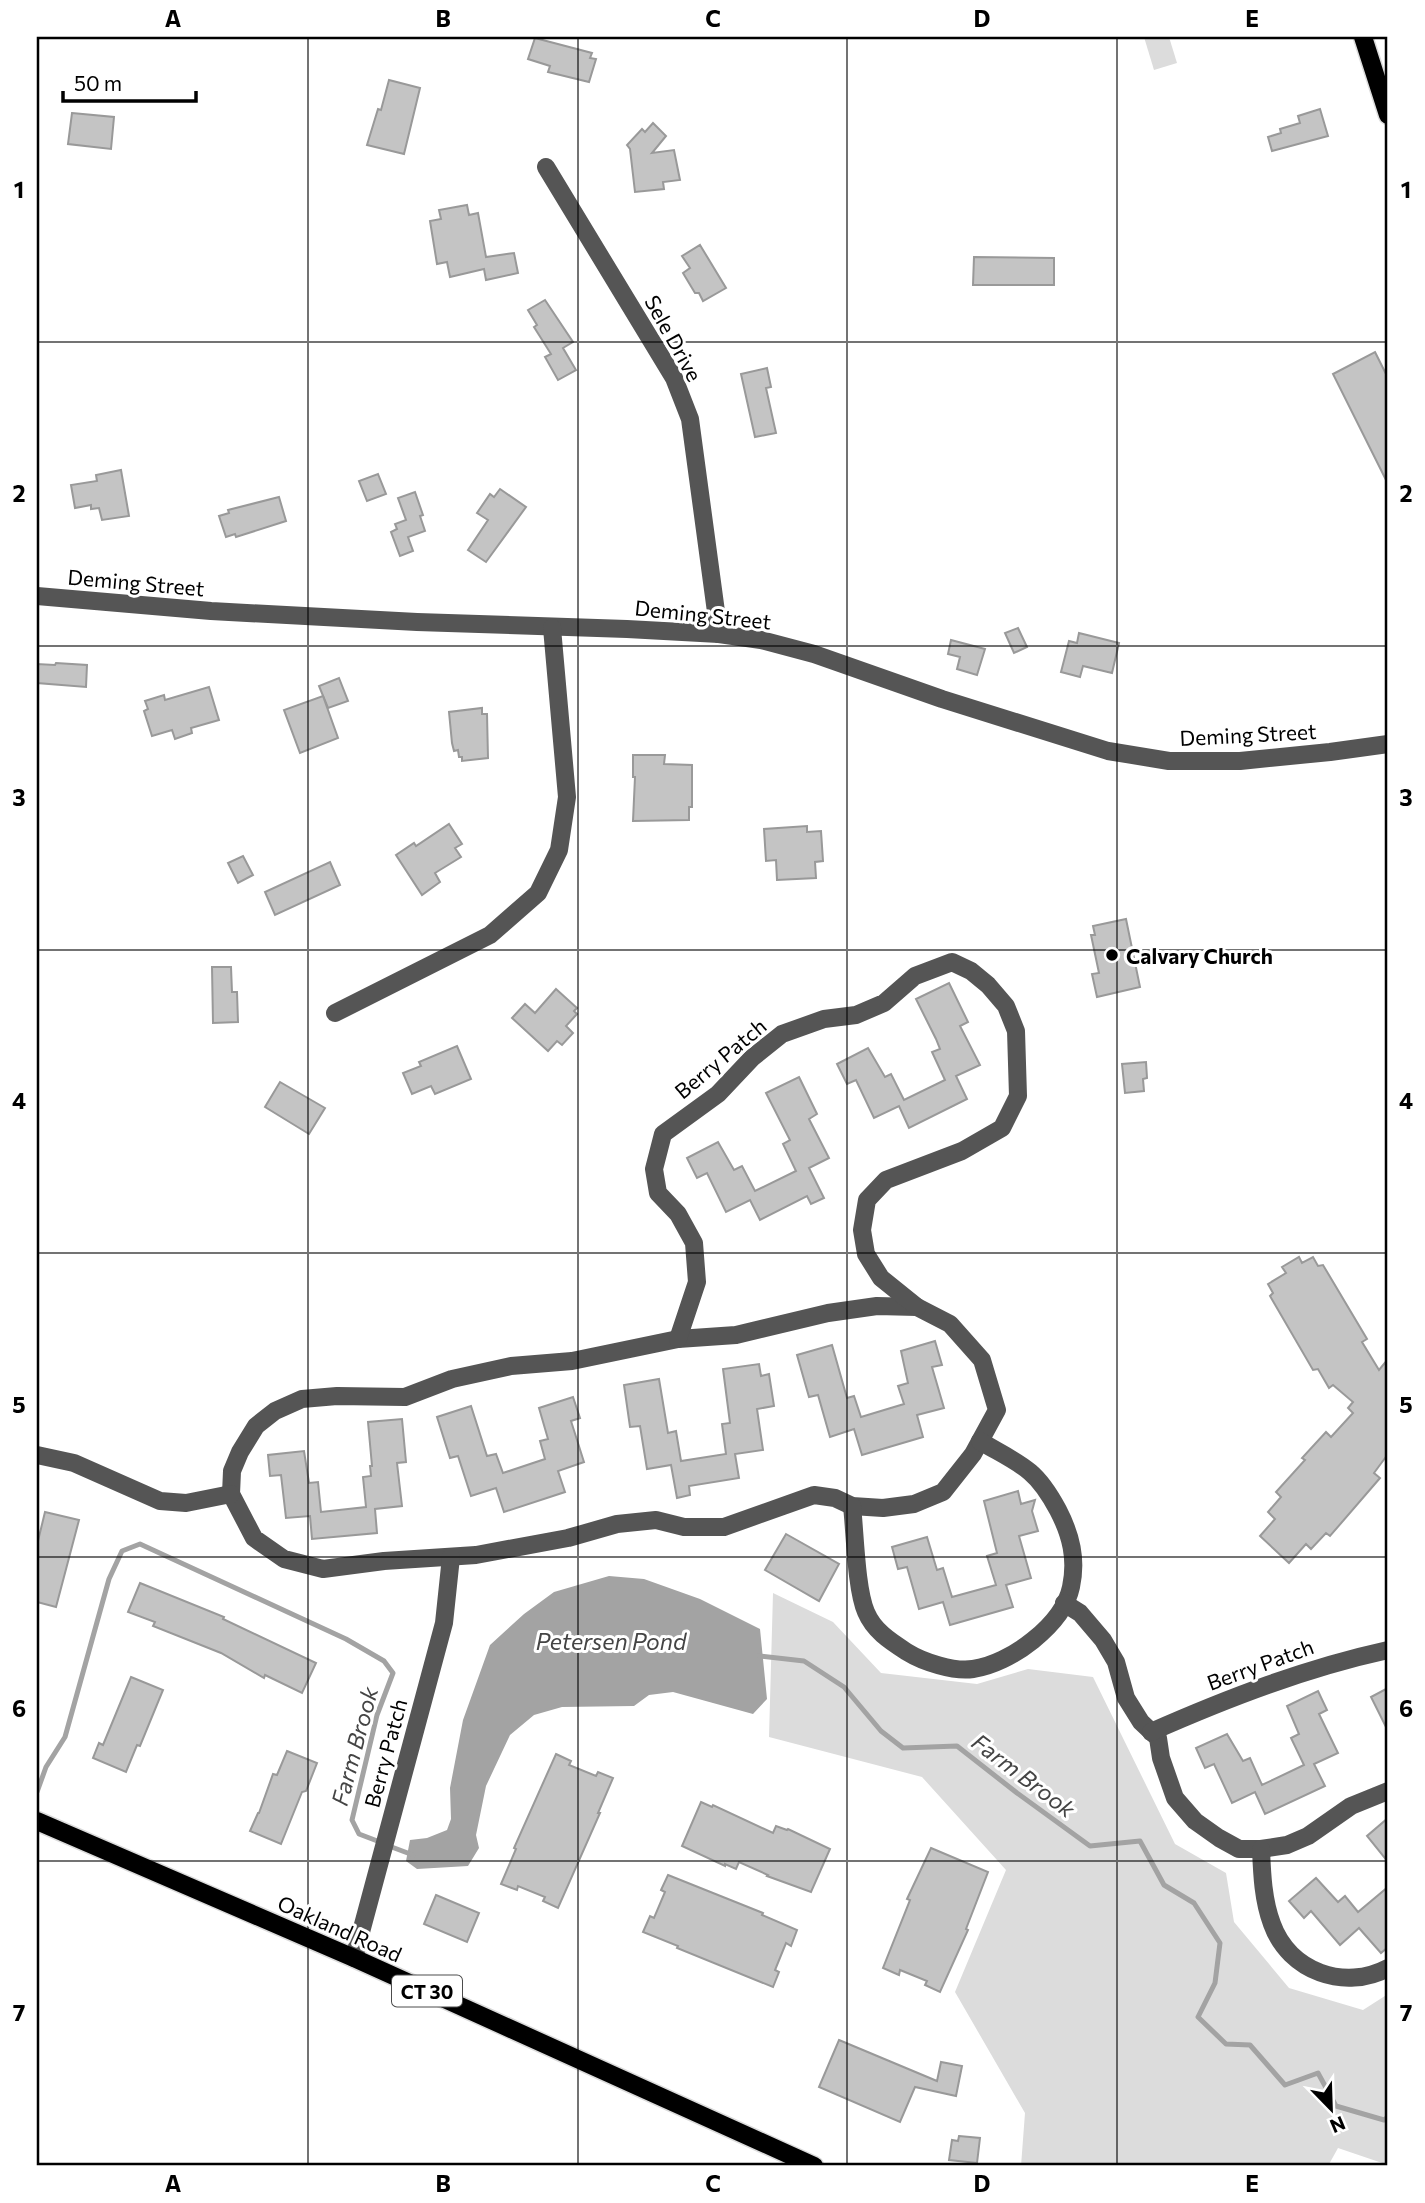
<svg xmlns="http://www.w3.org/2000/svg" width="1425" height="2203" viewBox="0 0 1425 2203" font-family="Commissioner,sans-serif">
	<rect width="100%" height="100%" fill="#fff"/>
	<!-- green -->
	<g fill="#dcdcdc">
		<polygon points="1144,37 1169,37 1177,63 1154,70"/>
		<polygon points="773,1593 833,1622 881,1673 977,1684 1028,1669 1093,1677 1175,1844 1226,1873 1234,1922 1289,1988 1363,2010 1388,1994 1388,2165 1338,2148 1328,2166 1021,2166 1025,2113 955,1992 1006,1870 922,1777 769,1737"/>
	</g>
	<!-- water -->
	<polygon fill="#a3a3a3" points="609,1576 644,1579 700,1599 760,1629 767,1699 753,1714 673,1692 649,1695 634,1706 562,1707 534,1715 510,1735 486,1786 476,1835 479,1848 468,1866 417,1869 406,1861 410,1840 427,1838 447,1830 451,1819 450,1788 463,1720 490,1645 524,1614 554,1592"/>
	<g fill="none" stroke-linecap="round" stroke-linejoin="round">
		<!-- stream -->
		<g stroke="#a3a3a3" stroke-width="5">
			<polyline points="759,1656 804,1661 844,1687 881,1731 903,1748 957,1746 1017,1793 1090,1846 1140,1841 1164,1885 1194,1903 1220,1943 1215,1983 1198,2017 1226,2044 1250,2045 1285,2085 1318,2073 1336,2106 1384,2120 1388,2117"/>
			<polyline points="37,1792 46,1767 65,1737 109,1579 122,1551 140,1544 346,1639 384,1661 393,1673 377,1715 352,1820 359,1834 380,1842"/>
			<polyline points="389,1846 413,1855"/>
		</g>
	</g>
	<!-- building -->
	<g fill="#c4c4c4" stroke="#999" stroke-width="2">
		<polygon points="535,38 592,53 590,58 596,59 589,82 548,72 550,66 528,59"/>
		<polygon points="389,80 420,88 404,154 367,145 378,109 381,110"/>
		<polygon points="1320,109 1328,136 1272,151 1268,137 1281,133 1280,129 1300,123 1298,116"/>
		<polygon points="72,113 114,117 111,149 68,144"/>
		<polygon points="653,123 666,136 652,153 674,150 680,180 663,182 664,189 635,192 630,149 627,145 642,129 645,132"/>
		<polygon points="467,205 469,215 478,213 486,257 514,253 518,273 486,280 484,269 450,277 447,262 437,264 430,221 441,219 439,210"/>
		<polygon points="700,245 726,288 703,301 699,293 695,293 683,273 690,268 682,256"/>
		<polygon points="974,257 1054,258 1054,285 973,285"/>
		<polygon points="545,300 573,342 563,348 576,370 558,380 545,357 551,354 534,327 537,325 528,310"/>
		<polygon points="1375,352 1388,378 1388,484 1333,374"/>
		<polygon points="767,368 771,387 766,388 776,433 755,437 741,374"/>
		<polygon points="121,470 129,516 102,520 99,508 91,509 91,505 75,508 71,485 97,481 96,475"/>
		<polygon points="378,474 386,494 367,501 359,481"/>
		<polygon points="500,489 526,507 486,562 468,550 488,520 477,513 490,494 494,497"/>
		<polygon points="415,492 423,515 420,516 425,531 408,537 413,551 400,556 391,532 397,529 395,524 406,520 398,498"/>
		<polygon points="279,497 286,521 236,537 235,534 226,537 219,516 229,513 228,510"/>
		<polygon points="1018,628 1027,647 1014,653 1005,633"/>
		<polygon points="1079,633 1119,643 1112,673 1083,666 1080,677 1061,672 1069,641 1077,643"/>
		<polygon points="951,640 985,649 977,675 957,669 960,657 948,654"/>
		<polygon points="56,663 87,665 86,687 37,683 37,664 55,665"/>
		<polygon points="339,678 348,701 328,708 319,686"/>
		<polygon points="209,687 219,720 191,728 192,733 175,739 172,730 152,736 144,711 148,709 145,701 164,695 165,700"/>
		<polygon points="323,696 338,738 300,753 284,710"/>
		<polygon points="482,708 482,714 487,714 488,758 462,761 462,757 459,757 458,750 454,751 452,743 449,712"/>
		<polygon points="633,755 665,755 664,764 692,765 692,807 689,807 689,820 633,821 635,777 633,777"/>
		<polygon points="449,824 462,844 455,848 461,857 435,873 440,882 422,895 396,855 414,843 416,846"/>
		<polygon points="807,826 807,832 821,831 823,861 815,862 816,878 777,880 776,860 766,861 764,829"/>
		<polygon points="243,856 253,875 238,883 228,863"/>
		<polygon points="330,862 340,885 275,915 265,892"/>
		<polygon points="1126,919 1140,987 1097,997 1092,974 1099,973 1091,935 1095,935 1093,926"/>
		<polygon points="212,967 231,967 232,992 237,992 238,1022 213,1023"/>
		<polygon points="949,983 968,1022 960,1026 980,1065 956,1076 967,1099 909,1128 899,1106 874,1118 856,1080 847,1084 837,1064 868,1048 885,1077 891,1074 904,1100 945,1080 932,1052 940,1049 936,1039 916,999"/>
		<polygon points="556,989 577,1008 574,1011 577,1014 566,1026 573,1033 562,1045 557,1041 548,1051 512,1018 525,1004 535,1013"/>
		<polygon points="457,1046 471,1079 435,1094 431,1086 412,1094 403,1073 421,1066 419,1062"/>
		<polygon points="1146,1062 1147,1078 1143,1079 1144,1091 1125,1093 1122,1064"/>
		<polygon points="799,1077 817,1114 809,1119 829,1158 809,1168 824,1198 811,1204 807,1196 760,1220 750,1200 726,1212 707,1173 697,1178 687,1158 718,1142 734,1170 742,1166 755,1191 796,1171 783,1144 790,1140 766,1093"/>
		<polygon points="280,1082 325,1108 309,1134 265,1107"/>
		<polygon points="1299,1257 1302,1263 1313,1257 1318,1266 1323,1265 1367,1339 1362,1342 1379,1370 1388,1359 1388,1454 1374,1473 1380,1478 1330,1536 1326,1533 1311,1549 1306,1544 1289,1563 1260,1536 1275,1519 1268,1512 1281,1497 1276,1492 1305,1460 1302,1458 1326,1432 1331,1437 1353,1413 1348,1408 1353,1402 1333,1385 1329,1388 1318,1369 1313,1370 1270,1296 1273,1293 1268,1284 1286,1273 1282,1267"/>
		<polygon points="935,1341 942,1365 932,1367 944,1408 917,1415 923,1437 862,1455 854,1429 830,1437 818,1395 809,1397 797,1355 832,1345 847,1398 854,1396 861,1417 904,1404 898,1386 908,1383 901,1351"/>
		<polygon points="759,1364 761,1376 769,1374 774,1406 757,1409 763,1450 735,1454 739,1478 689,1486 690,1495 677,1498 671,1465 647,1469 640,1426 630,1427 624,1385 659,1379 668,1433 676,1431 681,1461 726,1454 722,1424 730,1423 723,1369"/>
		<polygon points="573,1397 580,1418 571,1421 584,1462 558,1471 565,1492 504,1512 496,1488 471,1496 458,1456 450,1458 437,1417 471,1406 487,1456 496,1454 503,1473 545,1459 540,1441 548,1439 539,1408"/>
		<polygon points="402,1419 406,1462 397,1463 402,1506 375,1509 377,1533 312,1539 310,1516 286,1518 281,1475 270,1476 268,1455 304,1451 309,1483 318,1482 321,1512 366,1507 363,1477 371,1476 370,1466 372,1466 368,1422"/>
		<polygon points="1018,1491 1021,1504 1035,1500 1032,1511 1038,1531 1019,1536 1031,1578 1006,1585 1013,1607 950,1625 943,1602 919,1609 907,1567 898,1569 892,1547 927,1537 937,1570 943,1568 952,1597 996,1585 987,1556 997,1553 984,1501"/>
		<polygon points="45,1512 79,1520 56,1607 37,1602 37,1545"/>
		<polygon points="786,1534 839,1564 819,1601 765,1570"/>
		<polygon points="140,1583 224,1617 223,1619 316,1663 302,1693 265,1675 264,1678 221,1653 153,1626 155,1622 128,1612"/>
		<polygon points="131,1677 163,1690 140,1746 137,1745 126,1772 93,1758 99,1743 103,1745"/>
		<polygon points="1388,1688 1388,1731 1371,1697"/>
		<polygon points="1318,1691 1327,1710 1319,1714 1338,1753 1314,1764 1325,1786 1265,1814 1255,1792 1232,1803 1214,1764 1205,1768 1196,1748 1227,1734 1243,1761 1250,1758 1262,1785 1304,1765 1291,1738 1299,1734 1287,1706"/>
		<polygon points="287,1751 317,1763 306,1791 302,1792 281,1844 250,1831 258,1813 259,1813 273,1774 277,1775"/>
		<polygon points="556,1754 571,1761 569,1765 596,1776 598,1772 613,1778 598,1813 600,1813 558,1908 543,1901 545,1897 518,1886 517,1890 501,1884 516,1849 514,1848"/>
		<polygon points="701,1802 712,1807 713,1805 773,1833 776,1826 787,1830 788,1829 830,1849 811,1892 767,1876 768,1875 739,1862 736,1869 725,1864 725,1866 682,1846"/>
		<polygon points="1388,1818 1388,1862 1367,1836"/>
		<polygon points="931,1848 988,1872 966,1929 968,1930 940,1992 925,1985 927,1981 900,1970 899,1975 883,1968 910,1900 907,1899"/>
		<polygon points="668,1875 763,1913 762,1915 797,1930 791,1946 786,1943 775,1970 779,1972 773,1987 677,1948 678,1946 643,1932 650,1916 654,1918 665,1892 661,1890"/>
		<polygon points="1316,1878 1338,1902 1345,1896 1358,1912 1388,1887 1388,1947 1381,1953 1359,1928 1340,1945 1311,1911 1304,1918 1289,1901"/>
		<polygon points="436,1895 479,1913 467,1942 424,1924"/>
		<polygon points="839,2040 937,2081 941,2062 962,2066 956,2096 915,2087 900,2122 819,2087"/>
		<polygon points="959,2136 980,2138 977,2163 949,2160 952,2140 958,2141"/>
	</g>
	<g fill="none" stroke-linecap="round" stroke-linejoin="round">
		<!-- major casing -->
		<g stroke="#dbdbdb" stroke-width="21">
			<g id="major">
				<polyline points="1363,37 1388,115"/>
				<polyline points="37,1821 354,1958 814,2166"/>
			</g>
		</g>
		<!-- minor -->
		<g stroke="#555" stroke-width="18">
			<polyline points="546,167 674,378 690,419 719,634"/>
			<polyline points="37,596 211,611 417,622 627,629 719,634 761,640 814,654 942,699 1108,751 1169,761 1240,761 1330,752 1388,744"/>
			<polyline points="335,1013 490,935 538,893 559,850 567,797 552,628"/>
			<polygon points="877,1306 917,1307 950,1324 982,1360 997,1410 973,1454 943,1492 914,1504 883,1508 852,1506 835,1498 814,1495 724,1527 684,1527 656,1520 617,1524 568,1538 476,1555 384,1561 323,1569 284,1559 254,1538 231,1494 232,1471 240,1452 256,1426 275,1411 302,1399 337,1396 405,1397 452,1379 511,1366 572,1361 678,1339 736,1335 828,1313"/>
			<polyline points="678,1339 697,1282 694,1243 678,1214 658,1193 654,1169 663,1134 718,1094 752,1058 782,1034 824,1019 856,1015 884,1003 915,976 952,962 971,971 988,985 1006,1006 1016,1031 1018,1096 1002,1128 962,1151 886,1180 867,1200 862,1230 866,1254 881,1278 917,1307"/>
			<polyline points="37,1455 74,1463 160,1501 186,1503 231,1494"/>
			<path d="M 852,1506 C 855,1532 856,1589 866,1612 C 874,1631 890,1641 907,1652 C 923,1662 954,1672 973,1669 C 1010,1664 1063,1625 1071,1587 C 1077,1559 1071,1535 1058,1510 C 1051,1497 1042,1482 1030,1472 C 1016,1460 996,1451 980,1441"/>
			<polyline points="1064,1603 1080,1613 1103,1640 1116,1662 1126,1698 1141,1722 1158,1738 1161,1758 1175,1798 1195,1821 1219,1838 1239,1849 1261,1849 1287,1845 1308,1836 1351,1806 1388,1791"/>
			<path d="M 1151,1732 C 1228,1698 1306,1668 1388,1650"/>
			<path d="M 1261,1849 C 1262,1874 1263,1900 1272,1924 C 1289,1972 1345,1991 1388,1968"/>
			<polyline points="354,1958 444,1623 451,1557"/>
		</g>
		<!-- major -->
		<use href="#major" stroke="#000" stroke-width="18"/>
	</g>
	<!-- grid -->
	<path fill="none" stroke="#000" stroke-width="2" stroke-opacity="0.55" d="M 308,37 L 308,2166M 578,37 L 578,2166M 847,37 L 847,2166M 1117,37 L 1117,2166M 37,342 L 1388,342M 37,646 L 1388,646M 37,950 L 1388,950M 37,1253 L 1388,1253M 37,1557 L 1388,1557M 37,1861 L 1388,1861"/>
	<!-- markers -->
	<circle fill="#000" stroke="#fff" stroke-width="2.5" cx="1112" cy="955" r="7"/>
	<g text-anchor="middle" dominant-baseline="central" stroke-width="6" stroke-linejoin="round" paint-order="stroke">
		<!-- shield labels -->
		<rect fill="#fff" stroke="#4c4c4c" stroke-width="2" x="392" y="1975.5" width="70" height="31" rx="5"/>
		<g font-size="19" font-weight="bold" fill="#000">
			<text x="427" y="1991">CT 30</text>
		</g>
		<!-- street labels -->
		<g font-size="21" fill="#000" stroke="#fff">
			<text transform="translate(674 338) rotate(61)">Sele Drive</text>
			<text transform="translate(136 582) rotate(5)">Deming Street</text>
			<text transform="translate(703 614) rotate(6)">Deming Street</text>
			<text transform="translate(1248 734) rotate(-3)">Deming Street</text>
			<text transform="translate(720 1058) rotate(-40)">Berry Patch</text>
			<text transform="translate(1260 1664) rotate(-20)">Berry Patch</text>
			<text transform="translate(385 1753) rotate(-75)">Berry Patch</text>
			<text transform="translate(340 1928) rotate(24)">Oakland Road</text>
		</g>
		<!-- poi labels -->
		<g font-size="21" font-weight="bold" fill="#000" stroke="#fff" text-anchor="start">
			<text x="1126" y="955">Calvary Church</text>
		</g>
		<!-- water labels -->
		<g font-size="23" font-style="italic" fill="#444" stroke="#fff">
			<text x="611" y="1641">Petersen Pond</text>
			<text transform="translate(354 1746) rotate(-75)">Farm Brook</text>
			<text transform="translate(1024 1775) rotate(37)">Farm Brook</text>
		</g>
	</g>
	<!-- border -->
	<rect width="1425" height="2203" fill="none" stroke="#ffffff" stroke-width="77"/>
	<!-- north arrow -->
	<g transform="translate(1331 2109) rotate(157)" stroke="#ffffff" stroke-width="5" paint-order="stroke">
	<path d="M0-5L12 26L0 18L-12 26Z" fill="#000000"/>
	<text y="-10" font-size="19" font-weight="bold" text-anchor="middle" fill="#000000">N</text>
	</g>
	<!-- scale -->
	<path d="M63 91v10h133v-10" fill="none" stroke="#000000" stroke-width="3.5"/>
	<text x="74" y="91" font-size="21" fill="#000000" stroke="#ffffff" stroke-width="5" paint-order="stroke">50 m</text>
	<rect x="38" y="38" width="1348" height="2126" fill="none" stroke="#000" stroke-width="2.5"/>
	<g font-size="23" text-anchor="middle" font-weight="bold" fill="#000">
		<text x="173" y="27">A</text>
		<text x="443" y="27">B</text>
		<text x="713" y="27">C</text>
		<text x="982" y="27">D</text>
		<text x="1252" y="27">E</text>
		<text x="19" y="198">1</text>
		<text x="1406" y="198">1</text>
		<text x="19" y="502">2</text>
		<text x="1406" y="502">2</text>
		<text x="19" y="806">3</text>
		<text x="1406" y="806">3</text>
		<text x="19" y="1109">4</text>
		<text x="1406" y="1109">4</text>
		<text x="19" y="1413">5</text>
		<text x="1406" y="1413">5</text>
		<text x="19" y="1717">6</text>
		<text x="1406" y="1717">6</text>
		<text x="19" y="2021">7</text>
		<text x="1406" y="2021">7</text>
		<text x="173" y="2192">A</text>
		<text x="443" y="2192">B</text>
		<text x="713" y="2192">C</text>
		<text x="982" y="2192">D</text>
		<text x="1252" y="2192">E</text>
	</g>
</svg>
